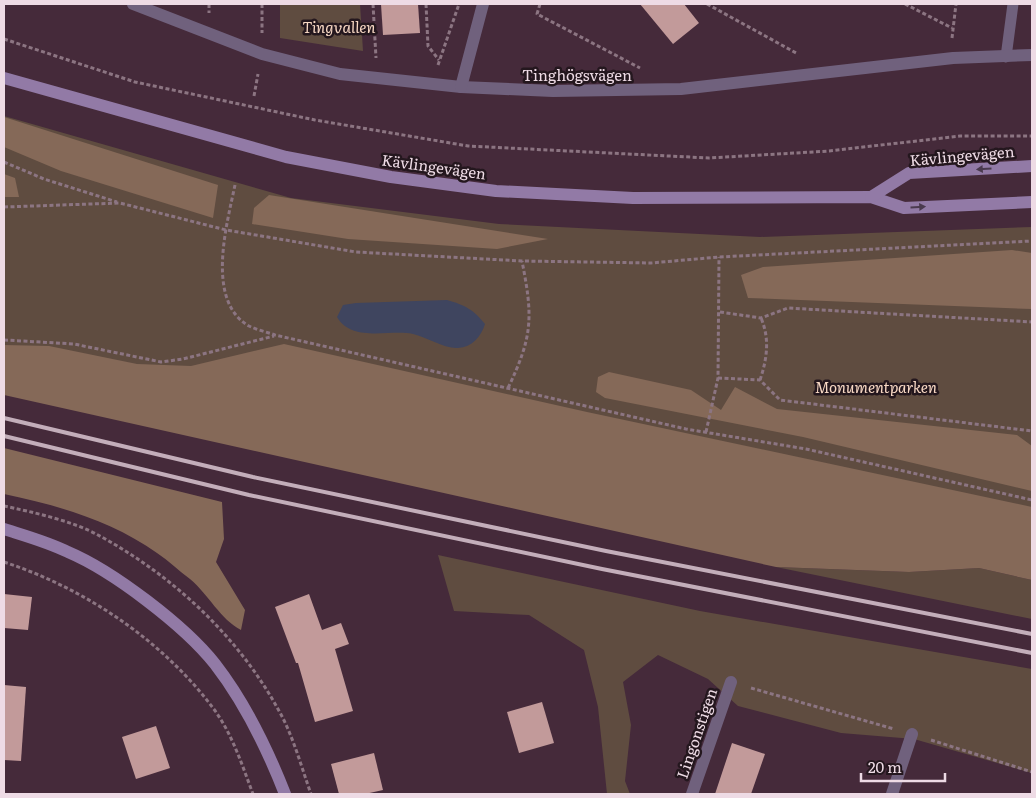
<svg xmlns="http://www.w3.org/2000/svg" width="1036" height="798" viewBox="0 0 1036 798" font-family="Literata,serif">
	<rect width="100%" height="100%" fill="#452a3a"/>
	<!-- green -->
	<g fill="#5f4c40">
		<polygon points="280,4 360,4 363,51 280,38"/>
		<polygon points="4,116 291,198 499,224 760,237 1032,227 1032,569 4,380"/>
		<polygon points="438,555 700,611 1032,669 1032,773 914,739 841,733 738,706 708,679 658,655 623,682 631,725 625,781 630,794 607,794 598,707 584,650 529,615 454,611"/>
		<polygon points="776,567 909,572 979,568 1032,580 1032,619"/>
	</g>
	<!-- forest -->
	<g fill="#856958">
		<polygon points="4,117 218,185 213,218 61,171 4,147"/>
		<polygon points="4,174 15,178 19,197 4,197"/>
		<polygon points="269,195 548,239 497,249 348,239 252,224 254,208"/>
		<polygon points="1012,250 1032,253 1032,309 748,298 741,275 763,267"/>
		<polygon points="284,344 587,412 1032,507 1032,580 979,568 909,572 776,567 4,395 4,345 49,346 137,364 191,366"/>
		<polygon points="609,372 691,390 721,410 735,387 777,409 1017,435 1032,446 1032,491 803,437 605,398 596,392 598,377"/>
		<path d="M 4,448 L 222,502 L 224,539 L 216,562 L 245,610 L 241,630 C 220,619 209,595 190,579 C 179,571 169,561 157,553 C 112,521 57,505 4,494 Z"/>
	</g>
	<!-- water -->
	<path fill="#3f455f" d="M 447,300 C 465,305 474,310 485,324 C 481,337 472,347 458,348 C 444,349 427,337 413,334 C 390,329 352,343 337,317 L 343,305 L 356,303 Z"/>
	<!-- building -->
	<g fill="#c29a9a">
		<polygon points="381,4 418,4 420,33 383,35"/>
		<polygon points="640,4 684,4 699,23 673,44"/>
		<polygon points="4,594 32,597 28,630 4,628"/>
		<polygon points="309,594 322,630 341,623 349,644 335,649 353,711 315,722 298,663 296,663 275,607"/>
		<polygon points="4,685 26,687 21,761 4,760"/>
		<polygon points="542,702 554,743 519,753 507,712"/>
		<polygon points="156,726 170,768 136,779 122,737"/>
		<polygon points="732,743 765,754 751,794 715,794"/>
		<polygon points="374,753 383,790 365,794 339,794 331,764"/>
	</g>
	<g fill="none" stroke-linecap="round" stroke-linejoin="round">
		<!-- path -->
		<g stroke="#8c7582" stroke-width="3" stroke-dasharray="4 2.5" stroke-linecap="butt">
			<polyline points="209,4 209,13"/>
			<polyline points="262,4 262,33"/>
			<polyline points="373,4 376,58"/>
			<polyline points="426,4 428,46 439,60"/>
			<polyline points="540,4 537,14 640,68"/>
			<polyline points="707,4 798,54"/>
			<polyline points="905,4 952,28"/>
			<polyline points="952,38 956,4"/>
			<polyline points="4,39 135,82 315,120 468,146 709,158 829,151 960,136 1032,136"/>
			<polyline points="438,65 459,4"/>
			<polyline points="254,96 258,74"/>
			<polyline points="4,162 44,179 117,202"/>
			<path d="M 235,185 C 227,224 205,301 249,326 C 257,330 267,332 275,335 L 686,429 L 806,449 L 1032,500"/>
			<polyline points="4,207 120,203 226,230 356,252 522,261 651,263 719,257 1032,241"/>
			<polyline points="720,312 761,318 788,308 1032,322"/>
			<polyline points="4,340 74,344 161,362 183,359 274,336"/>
			<polyline points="718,378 760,380 780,400 1032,431"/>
			<path d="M 760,380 C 767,359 770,339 761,318"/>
			<path d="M 508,388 C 533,336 533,317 522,261"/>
			<polyline points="706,432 718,378 719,257"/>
			<path d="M 4,506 C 32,512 73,521 98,535 C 172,575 237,635 278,709 C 293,735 301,766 311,794"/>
			<path d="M 4,562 C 84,588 162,640 213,708 C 232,733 242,765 253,794"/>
			<polyline points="751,688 894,729"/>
			<polyline points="931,740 1032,772"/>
		</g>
		<!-- service -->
		<polyline stroke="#70617d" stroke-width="11" points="1006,57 1013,4"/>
		<!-- minor -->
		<g stroke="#70617d" stroke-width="12">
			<polyline points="133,4 262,54 340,74 461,87 553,91 681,89 953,58 1032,55"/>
			<polyline points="461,87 483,4"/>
			<polyline points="692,794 731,682"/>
			<polyline points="892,794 912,734"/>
		</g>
		<!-- secondary -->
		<g stroke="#927aa6" stroke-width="12">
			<polyline points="4,78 286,157 391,177 496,191 633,198 871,197 904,208 1032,202"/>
			<polyline points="871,197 909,173 1032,166"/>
			<path d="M 4,529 C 26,536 48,542 68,552 C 113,571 185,626 215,664 C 246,704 267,748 285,794"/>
		</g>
		<!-- rail -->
		<g stroke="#c3aeba" stroke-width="4">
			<polyline points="4,418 253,477 606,551 1032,634"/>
			<polyline points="4,436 249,495 602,569 1032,653"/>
		</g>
	</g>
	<!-- one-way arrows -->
	<defs><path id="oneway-solid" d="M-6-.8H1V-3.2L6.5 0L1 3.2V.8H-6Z" transform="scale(1.25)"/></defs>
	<g fill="#4a3a4e">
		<use href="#oneway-solid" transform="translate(984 169) rotate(176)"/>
		<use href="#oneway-solid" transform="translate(918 207) rotate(-3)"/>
	</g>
	<g text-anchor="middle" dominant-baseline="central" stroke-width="5" stroke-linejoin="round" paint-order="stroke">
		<!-- park labels -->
		<g font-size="15" font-style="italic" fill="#f9d9c5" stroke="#24171e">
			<text x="339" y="26">Tingvallen</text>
			<text x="876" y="386">Monumentparken</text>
		</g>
		<!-- street labels -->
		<g font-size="15" fill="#eedbe5" stroke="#24171e">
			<text x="577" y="74">Tinghögsvägen</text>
			<text transform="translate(962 155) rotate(-5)">Kävlingevägen</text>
			<text transform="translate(434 166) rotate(8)">Kävlingevägen</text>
			<text transform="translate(696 733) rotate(-71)">Lingonstigen</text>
		</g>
	</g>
	<!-- border -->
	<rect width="1036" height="798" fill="none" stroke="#eedbe5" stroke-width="10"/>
	<!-- scale -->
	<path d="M861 773v8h84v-8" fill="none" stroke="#eedbe5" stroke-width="2.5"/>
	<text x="868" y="773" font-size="15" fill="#eedbe5" stroke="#24171e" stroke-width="4" paint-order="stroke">20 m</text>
</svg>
